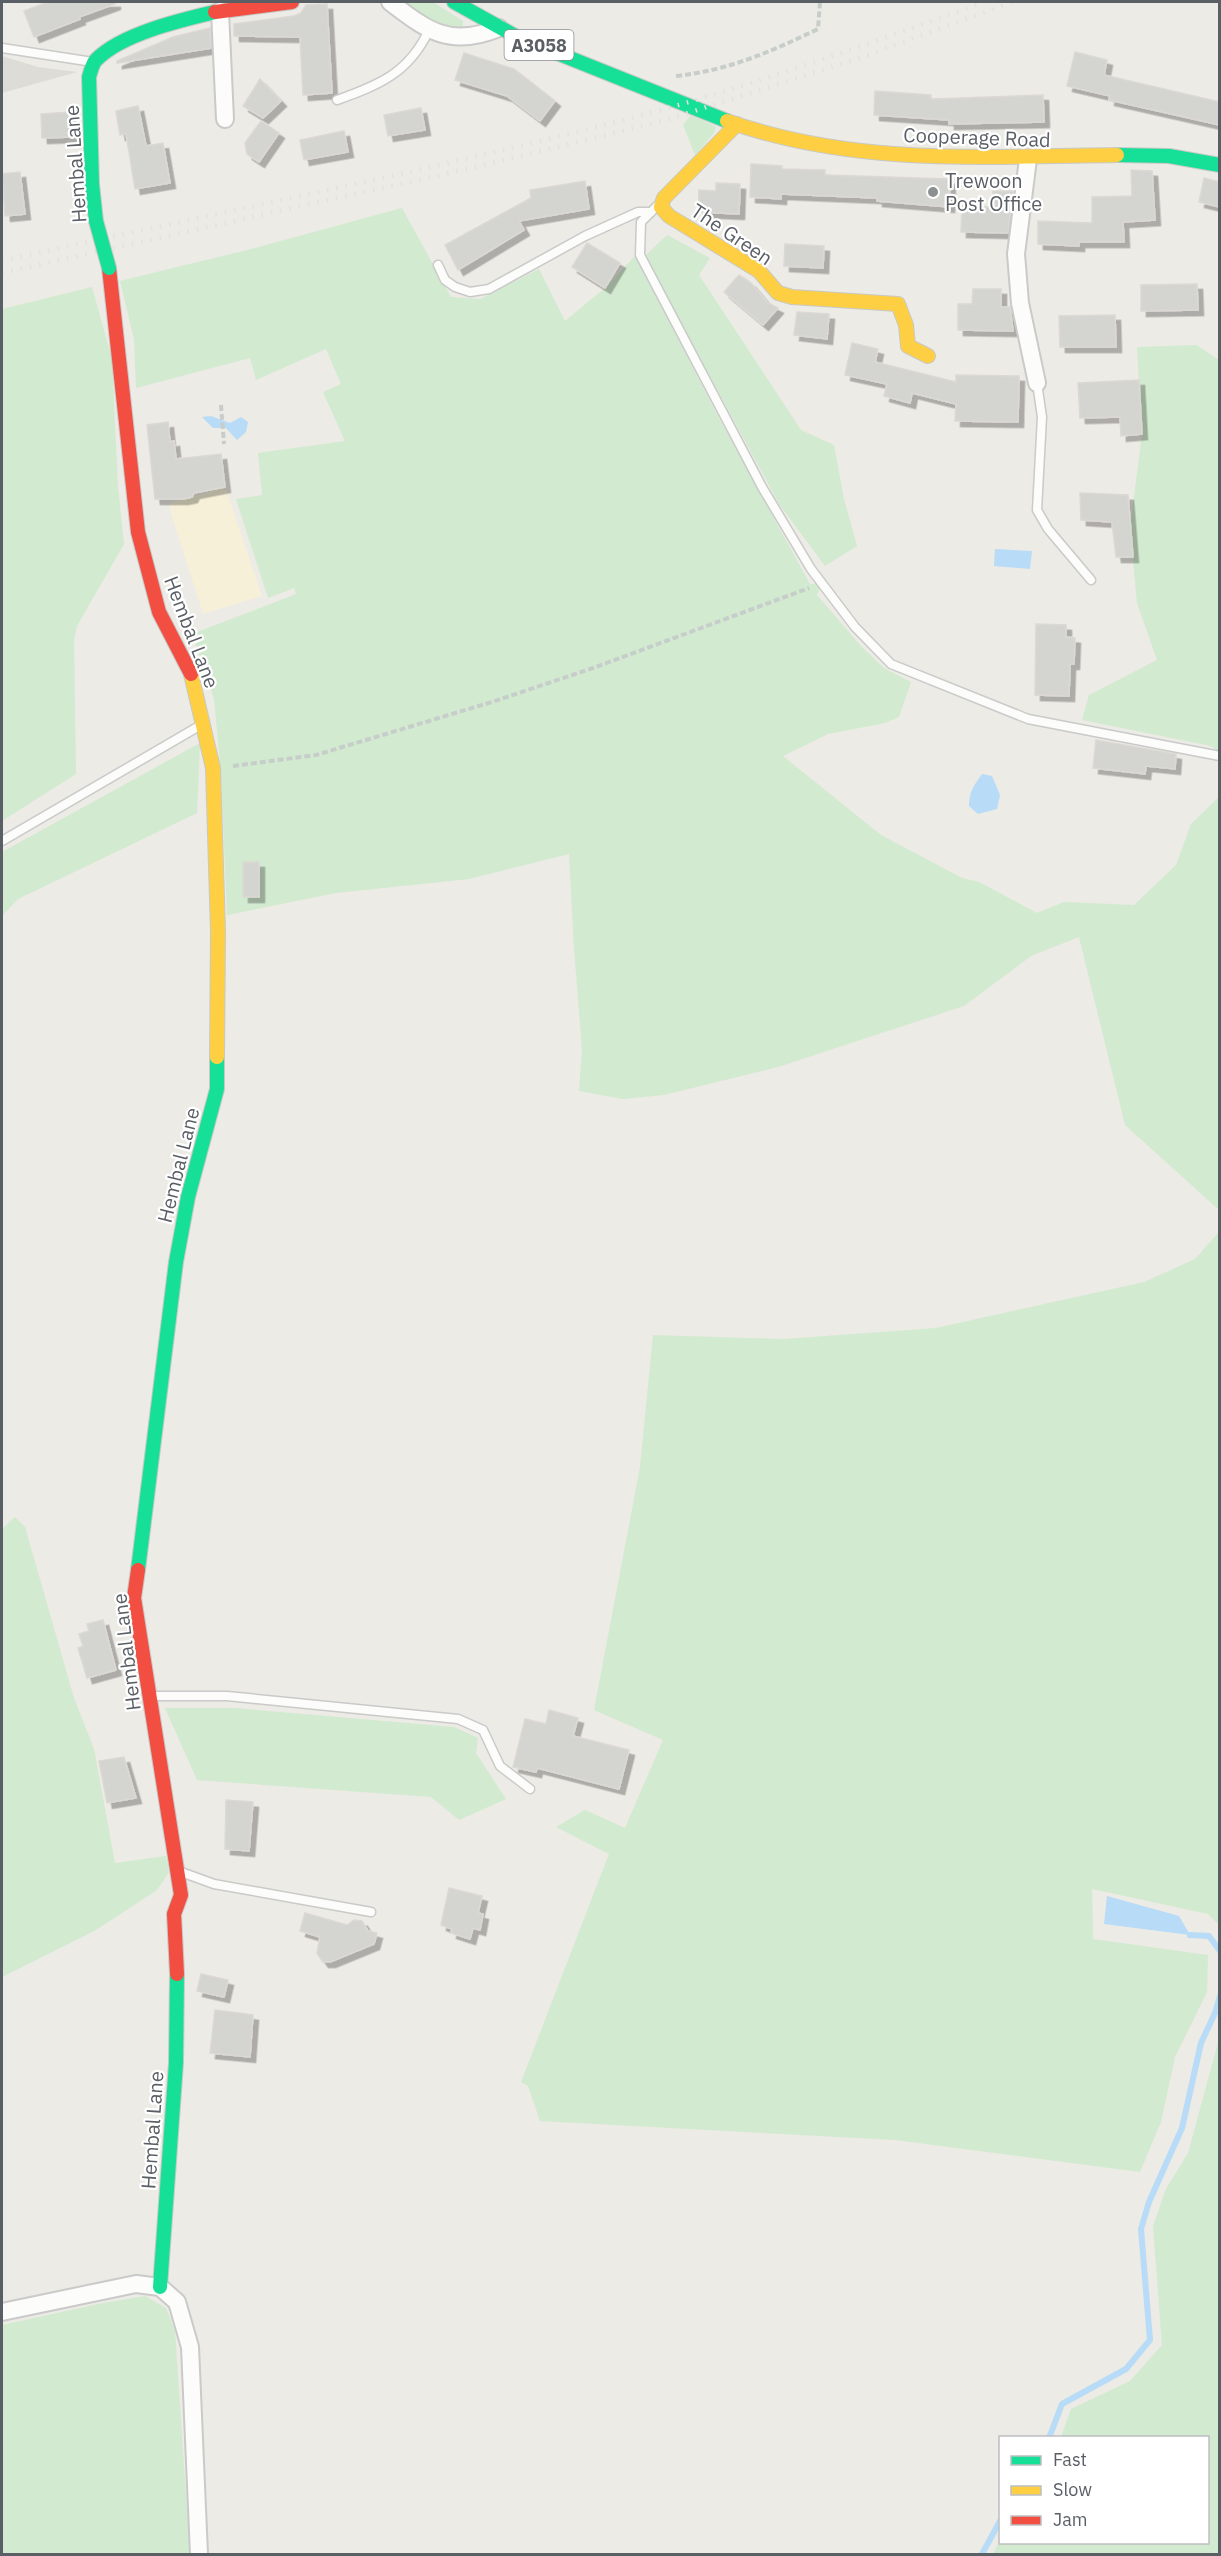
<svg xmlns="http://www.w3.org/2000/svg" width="1221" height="2556" viewBox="0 0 1221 2556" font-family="'IBM Plex Sans',sans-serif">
	<defs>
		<filter id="shadow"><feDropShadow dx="5.5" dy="5.5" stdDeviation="0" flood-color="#0004"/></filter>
	</defs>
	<rect width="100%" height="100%" fill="#ecebe5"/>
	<!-- industrial -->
	<polygon fill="#dddcd6" points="2,56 38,67 77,72 2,93"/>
	<!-- green -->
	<g fill="#d2eacf">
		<path d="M 403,2 L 433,2 L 463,21 L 463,28 C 448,33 416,10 403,2 Z"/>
		<polygon points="691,115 716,127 713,134 695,155 683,125"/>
		<polygon points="402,208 451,297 480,299 539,269 565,321 605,288 635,256 721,422 810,584 822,583 817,595 861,646 884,668 911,682 899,717 885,723 828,734 783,756 881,835 962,878 979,882 1037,913 1064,902 1134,905 1176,865 1191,824 1219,797 1219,1210 1125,1125 1079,937 1031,956 964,1006 778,1067 664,1095 623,1099 579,1091 582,1050 574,948 569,854 469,879 336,893 227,915 221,773 214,699 192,634 296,594 294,588 268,598 236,499 262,495 258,453 345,441 323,392 341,384 326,349 256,380 250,358 136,388 134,339 120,281 255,248"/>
		<polygon points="667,235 710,258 699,275 801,430 834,445 844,499 857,546 825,566 779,504 645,256"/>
		<polygon points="92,287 112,359 118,487 124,544 77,626 74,640 76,774 2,821 2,309"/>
		<polygon points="1196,345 1219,360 1219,752 1211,746 1082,720 1089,695 1157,660 1137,603 1130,528 1142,434 1137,347"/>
		<polygon points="200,743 197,813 18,899 2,916 2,852"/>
		<polygon points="1219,1232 1219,1925 1208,1914 1092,1889 1093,1939 1208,1955 1207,1992 1175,2057 1161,2122 1140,2172 895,2140 540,2121 528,2086 521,2082 609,1854 556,1827 585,1810 625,1828 663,1740 594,1710 640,1467 653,1335 784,1339 936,1328 1144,1282 1195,1259"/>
		<polygon points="15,1517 25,1527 74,1698 94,1749 115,1863 166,1856 169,1872 157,1890 96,1930 2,1977 2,1529"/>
		<polygon points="165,1708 235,1708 454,1727 478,1738 476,1753 506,1799 459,1820 431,1797 197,1780"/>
		<polygon points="1219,2039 1219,2554 993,2554 1000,2540 1000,2542 1208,2542 1208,2438 1061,2437 1071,2409 1130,2381 1162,2345 1153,2226 1166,2189 1188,2153"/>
		<polygon points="145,2296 166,2308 175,2331 190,2554 2,2554 2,2325 103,2303"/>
	</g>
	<!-- sand -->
	<polygon fill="#f6f0d8" points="225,487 262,596 203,614 169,507 173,502"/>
	<!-- water -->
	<g fill="#b8dbf7">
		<polygon points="211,416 230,423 241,417 248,422 246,432 237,440 226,428 213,428 202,417"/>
		<polygon points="995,549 1032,551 1030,569 994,566"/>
		<path d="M 982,774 L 992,776 L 1000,795 L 997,809 L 978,814 L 969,806 C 969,792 974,785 982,774 Z"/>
		<polygon points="1107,1896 1179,1916 1190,1935 1104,1924"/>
	</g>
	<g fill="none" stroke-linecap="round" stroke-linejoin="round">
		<!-- stream -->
		<g stroke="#b8dbf7" stroke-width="6">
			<polyline points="1190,1935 1209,1936 1220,1951"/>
			<polyline points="1049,2438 1062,2404 1126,2369 1150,2340 1141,2229 1149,2202 1182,2128 1201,2043 1215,2013 1220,1996"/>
			<polyline points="982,2554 1000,2521"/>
		</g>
	</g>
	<!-- building -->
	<g fill="#d4d4d0" stroke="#dcd9d4" stroke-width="1.5" filter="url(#shadow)">
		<polygon points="48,2 115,2 115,4 79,17 80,19 34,37 24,11"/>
		<polygon points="327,4 332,93 303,95 300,37 234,36 234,24 294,16 301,13 306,5"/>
		<polygon points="210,28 211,48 117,63 117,61 173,37"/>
		<polygon points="1075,52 1107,60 1104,75 1220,102 1220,125 1109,100 1110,96 1067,86"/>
		<polygon points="464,53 514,69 555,101 540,121 507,96 455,80"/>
		<polygon points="260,79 281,101 263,118 243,106"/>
		<polygon points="875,91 931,95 931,99 1043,95 1044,122 949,124 949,120 874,115"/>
		<polygon points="138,106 146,146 163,143 170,183 135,189 126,134 120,135 116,111"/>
		<polygon points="421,108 425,130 388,136 384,115"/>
		<polygon points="70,112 71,137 42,138 41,114"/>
		<polygon points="261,121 279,133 259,162 247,154 245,143"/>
		<polygon points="344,131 348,152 304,160 300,140"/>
		<polygon points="751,164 782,166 782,169 825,170 825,175 950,179 949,207 877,201 877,198 781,194 781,199 750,197"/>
		<polygon points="1131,170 1152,171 1155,220 1123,222 1124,242 1079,242 1079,246 1038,244 1038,221 1092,223 1092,197 1132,196"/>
		<polygon points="20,172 25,214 5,216 2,174"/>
		<polygon points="1204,178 1220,182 1220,207 1199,202"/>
		<polygon points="585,181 589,209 519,221 524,230 458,270 445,245 531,198 530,190"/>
		<polygon points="716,183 740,184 739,214 698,212 699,190 716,191"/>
		<polygon points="993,191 1013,191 1008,233 961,232 962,206 993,207"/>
		<polygon points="587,243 620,263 605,288 572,267"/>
		<polygon points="785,244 824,246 823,268 784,266"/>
		<polygon points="739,275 750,282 768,303 778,308 763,325 724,292"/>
		<polygon points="1197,284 1198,310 1141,311 1141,285"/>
		<polygon points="973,289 1001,289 1001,307 1010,307 1013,331 958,330 958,304 972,304"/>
		<polygon points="797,312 829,314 827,339 794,335"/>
		<polygon points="1115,315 1116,347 1060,347 1059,316"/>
		<polygon points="852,343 878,349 875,362 956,382 956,375 1019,376 1018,422 955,421 956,404 912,393 910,403 884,396 887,384 845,375"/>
		<polygon points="1139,380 1142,434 1121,436 1120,417 1080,418 1078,383"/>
		<polygon points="168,422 170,442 174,441 176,459 221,454 225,487 194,493 192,497 183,499 155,499 147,425"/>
		<polygon points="1080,493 1128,495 1133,557 1116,557 1112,522 1081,520"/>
		<polygon points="1036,624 1066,625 1066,637 1075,638 1074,664 1070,664 1069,696 1035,695"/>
		<polygon points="1096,740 1176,754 1175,769 1146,766 1145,774 1093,768"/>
		<rect x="243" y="862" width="16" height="35"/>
		<polygon points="103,1620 116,1670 87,1678 78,1648 83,1646 79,1634 89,1631 87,1624"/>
		<polygon points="549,1710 578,1718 573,1736 629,1750 619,1789 537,1768 536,1772 513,1767 525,1719 546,1724"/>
		<polygon points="124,1757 136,1798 107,1803 99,1761"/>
		<polygon points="226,1800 253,1802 249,1851 225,1849"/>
		<polygon points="449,1888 482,1896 478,1913 483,1914 480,1930 473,1928 470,1939 451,1933 452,1929 441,1925"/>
		<polygon points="305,1913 347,1925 354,1920 362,1921 368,1931 377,1933 374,1944 330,1962 323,1962 317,1953 320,1937 300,1931"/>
		<polygon points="201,1974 228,1980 224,1997 197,1991"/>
		<polygon points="215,2010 253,2015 250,2057 210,2053"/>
	</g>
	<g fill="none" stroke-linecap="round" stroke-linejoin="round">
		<!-- lane casing -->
		<g stroke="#c9cac9" stroke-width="11">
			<g id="lane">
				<polyline points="2,48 93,62"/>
				<path d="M 337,100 C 379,85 409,73 429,30"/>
				<polyline points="658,205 641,222 640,255 762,487 811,569 855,627 891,664 1028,719 1220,756"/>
				<polyline points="438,265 445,280 455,287 470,292 489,289 585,236 638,212 651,212"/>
				<polyline points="1037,383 1042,417 1037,510 1048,529 1091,580"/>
				<polyline points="2,841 201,725"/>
				<polyline points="153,1696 227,1696 458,1719 483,1730 500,1766 530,1789"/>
				<polyline points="181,1872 214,1884 371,1912"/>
			</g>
		</g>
		<!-- street casing -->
		<g stroke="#c9cac9" stroke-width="20">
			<g id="street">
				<path d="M 390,2 C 428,31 450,48 499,28"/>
				<polyline points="220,11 225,119"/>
				<polyline points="1028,159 1016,254 1020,303 1037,383"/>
				<polyline points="2,2312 136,2284 160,2287 177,2302 190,2347 199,2554"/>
			</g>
		</g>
		<!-- fast casing -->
		<g stroke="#c7c9c7" stroke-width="16">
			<g id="fast">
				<polyline points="454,2 517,37 727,121"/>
				<polyline points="1117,155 1169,156 1220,165"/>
				<path d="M 96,221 L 92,184 L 89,77 C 91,71 92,64 96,60 C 121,34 181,20 215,12"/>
				<polyline points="138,1570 176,1262 188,1197 217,1089 217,1057"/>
				<polyline points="160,2287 176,2063 177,1974"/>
			</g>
		</g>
		<!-- slow casing -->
		<g stroke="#c7c9c7" stroke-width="16">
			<g id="slow">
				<path d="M 727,121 C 853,166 986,157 1117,155"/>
				<polyline points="737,124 664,198 661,207 669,216 759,271 778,293 792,297 898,304 906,325 908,346 928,356"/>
				<polyline points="191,674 213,768 218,932 217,1057"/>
			</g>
		</g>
		<!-- jam casing -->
		<g stroke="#c7c9c7" stroke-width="16">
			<g id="jam">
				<polyline points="215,12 292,2"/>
				<polyline points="109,268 138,532 159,612 191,674"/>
				<polyline points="138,1570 134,1598 181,1895 174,1914 177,1974"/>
			</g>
		</g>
		<!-- path -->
		<g stroke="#c7cdca" stroke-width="4" stroke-dasharray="6 3" stroke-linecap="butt">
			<path d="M 676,76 C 730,70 770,52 818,29 L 820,2"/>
			<polyline points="221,405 224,444"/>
			<polyline points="233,766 316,755 492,702 593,668 809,588"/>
		</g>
		<!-- lane -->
		<use href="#lane" stroke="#fcfcfb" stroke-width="8"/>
		<!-- street -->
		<use href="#street" stroke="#fcfcfb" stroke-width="16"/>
		<!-- fast -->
		<use href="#fast" stroke="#16e098" stroke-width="14"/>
		<!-- slow -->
		<use href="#slow" stroke="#ffcf43" stroke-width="14"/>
		<!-- jam -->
		<use href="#jam" stroke="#f24e42" stroke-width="14"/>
		<!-- rail -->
		<g stroke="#e3e2e2" stroke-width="4.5" stroke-dasharray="1.5 8" stroke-linecap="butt">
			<path d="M 2,261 C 217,213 436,170 650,113 C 763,82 874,42 984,2"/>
			<polyline points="2,273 463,170 663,121 860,58 1012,2"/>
		</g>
		<!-- fast-bridge casing -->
		<g stroke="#c7c9c7" stroke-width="16" stroke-linecap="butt">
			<polyline id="fast-bridge" points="96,221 109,268"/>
		</g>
		<!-- fast-bridge -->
		<use href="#fast-bridge" stroke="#16e098" stroke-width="14"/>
	</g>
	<!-- markers -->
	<circle fill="#8d9092" stroke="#fff" stroke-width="2" cx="933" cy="192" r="6"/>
	<g text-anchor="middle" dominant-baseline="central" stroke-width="4.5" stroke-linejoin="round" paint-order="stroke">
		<!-- shield labels -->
		<rect fill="#fff" stroke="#8c8f93" stroke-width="1.5" x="504.5" y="30" width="69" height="30" rx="4.5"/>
		<g font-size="18" font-weight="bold" fill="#5a5f65">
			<text x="539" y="45">A3058</text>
		</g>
		<!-- street labels -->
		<g font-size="20" fill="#5a5f65" stroke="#fff">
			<text transform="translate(977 137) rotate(2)">Cooperage Road</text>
			<text transform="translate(75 164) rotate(-94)">Hembal Lane</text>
			<text transform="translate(732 234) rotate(34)">The Green</text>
			<text transform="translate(192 632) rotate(69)">Hembal Lane</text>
			<text transform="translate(178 1165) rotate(-76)">Hembal Lane</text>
			<text transform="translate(126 1652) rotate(-97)">Hembal Lane</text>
			<text transform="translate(152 2130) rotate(-86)">Hembal Lane</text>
		</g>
		<!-- poi labels -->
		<g font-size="20" fill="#5a5f65" stroke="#fff" text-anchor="start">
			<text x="945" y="180">Trewoon<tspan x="945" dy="23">Post Office</tspan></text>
		</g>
	</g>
	<!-- border -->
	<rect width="1221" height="2556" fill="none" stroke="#5a5f65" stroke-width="6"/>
	<!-- legend -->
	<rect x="999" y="2436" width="210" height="108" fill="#ffffff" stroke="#bdbfc1" stroke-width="1.5"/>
	<rect x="1011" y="2456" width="30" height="9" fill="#16e098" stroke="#bdbfc1" stroke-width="1.5"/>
	<text x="1053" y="2466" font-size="18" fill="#5a5f65">Fast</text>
	<rect x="1011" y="2486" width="30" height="9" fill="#ffcf43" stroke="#bdbfc1" stroke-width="1.5"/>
	<text x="1053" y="2496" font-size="18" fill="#5a5f65">Slow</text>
	<rect x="1011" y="2516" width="30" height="9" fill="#f24e42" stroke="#bdbfc1" stroke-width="1.5"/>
	<text x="1053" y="2526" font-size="18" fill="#5a5f65">Jam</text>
</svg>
